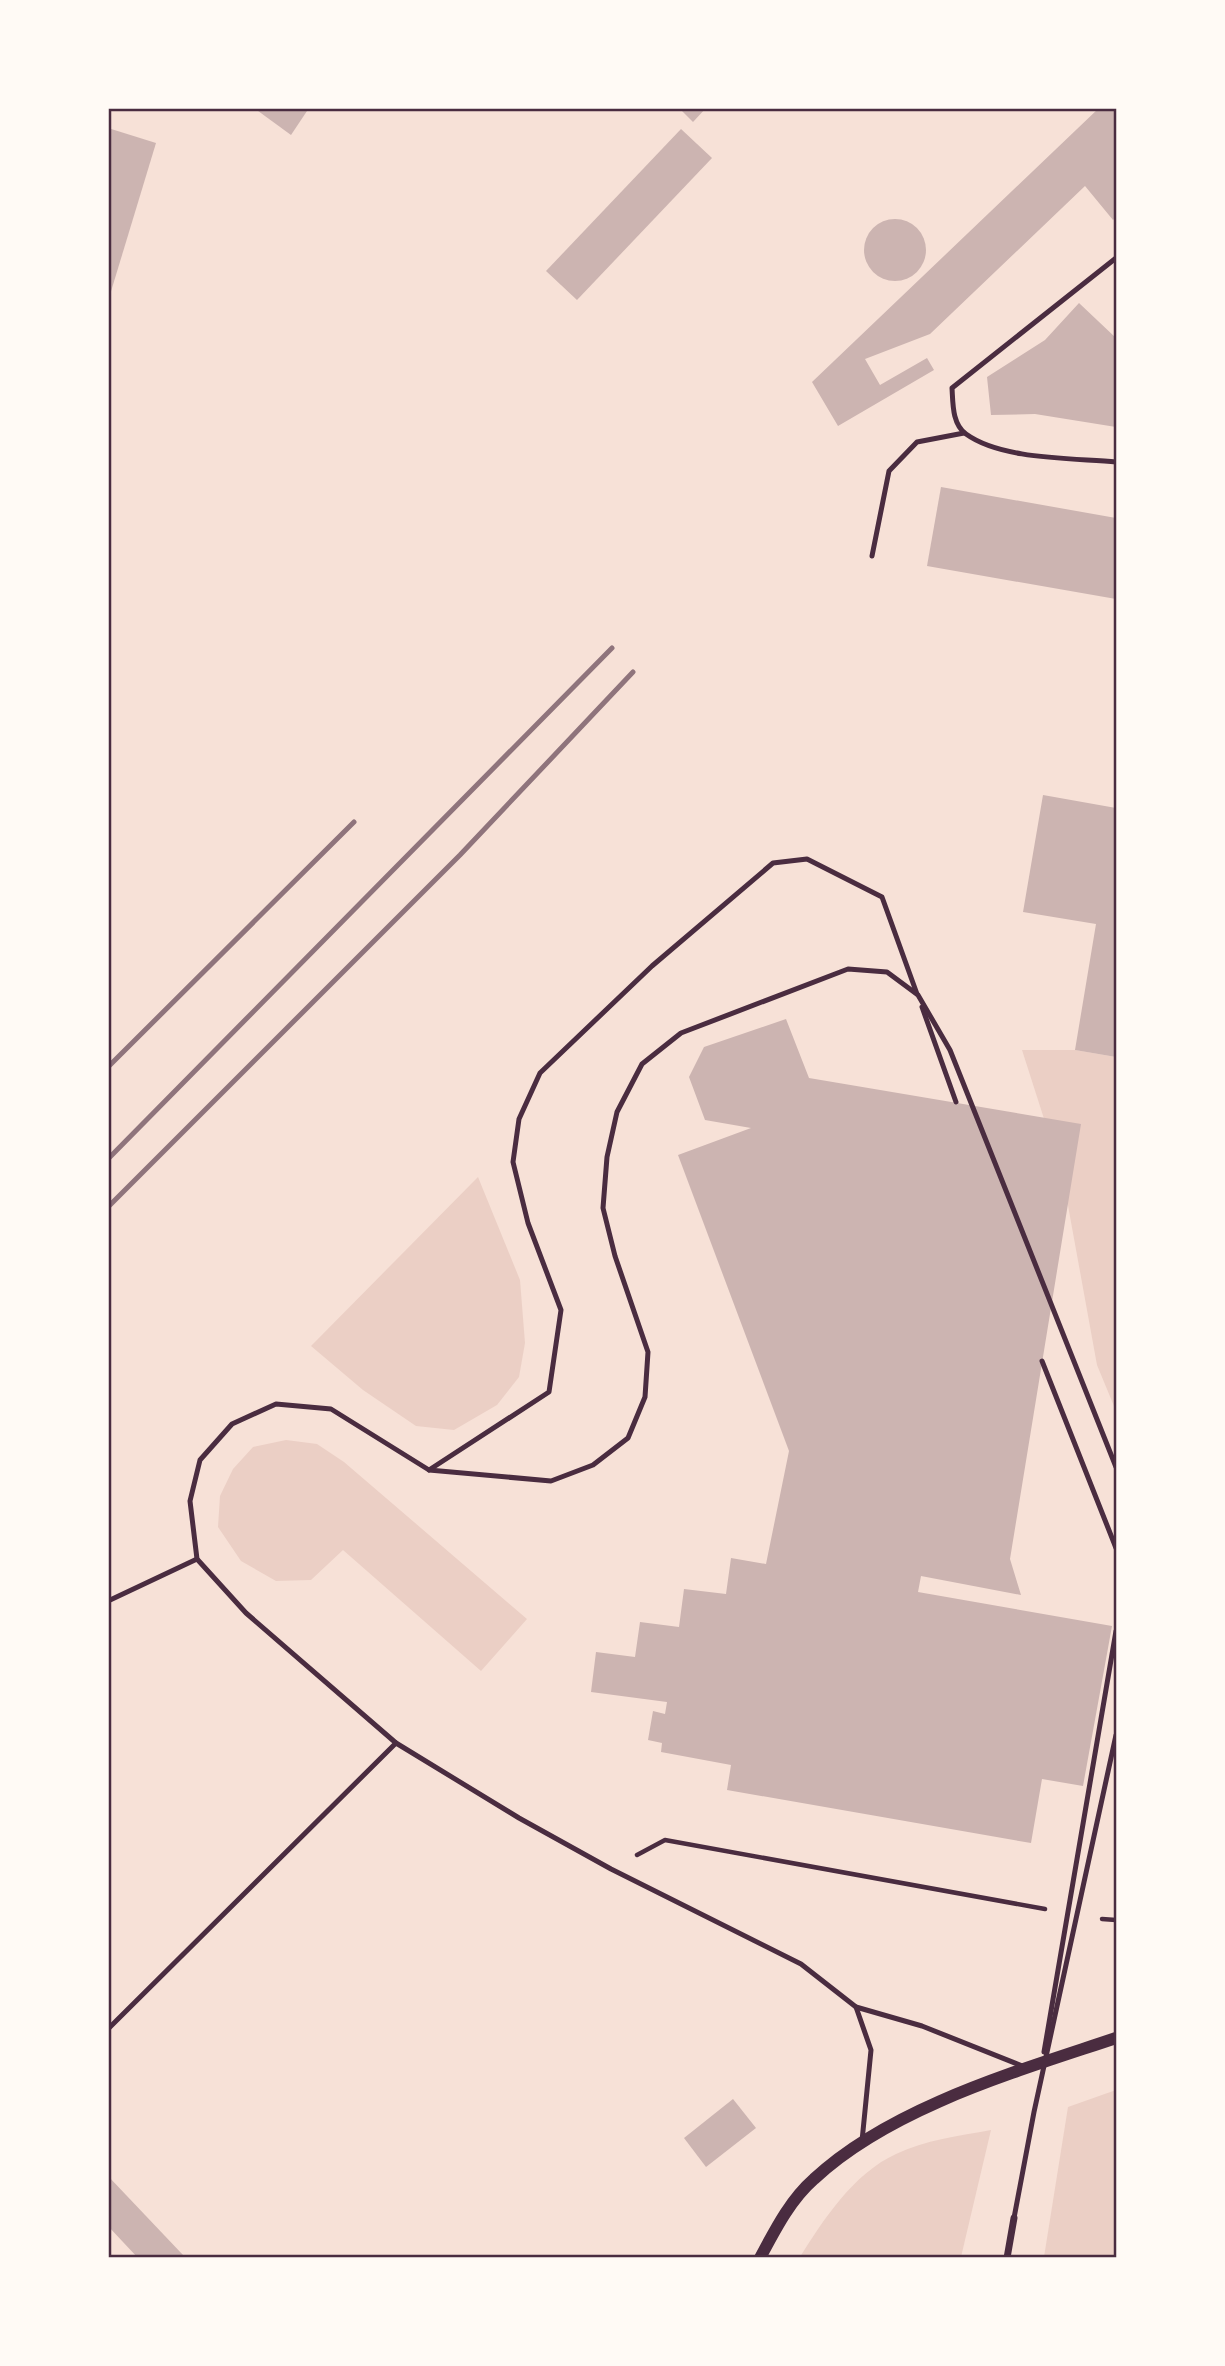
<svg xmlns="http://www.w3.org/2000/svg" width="1225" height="2366" viewBox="0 0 1225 2366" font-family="'IBM Plex Serif',serif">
	<rect width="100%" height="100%" fill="#f7e1d7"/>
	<!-- green -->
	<g fill="#ebcfc5">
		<polygon points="1022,1050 1075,1050 1116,1057 1116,1411 1097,1365 1063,1178"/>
		<polygon points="478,1177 520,1280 525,1343 519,1377 497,1405 454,1430 416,1426 363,1390 311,1346"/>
		<polygon points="286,1440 317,1444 344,1462 527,1619 481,1671 343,1550 311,1580 276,1581 241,1561 218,1527 220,1496 233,1469 253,1447"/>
		<polygon points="1116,2090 1116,2257 1044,2257 1068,2107"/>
		<path d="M 991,2130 L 961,2257 L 800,2257 C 823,2220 854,2173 896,2154 C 925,2140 959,2136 991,2130 Z"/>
	</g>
	<!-- building -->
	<g fill="#ccb4b1">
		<polygon points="254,108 309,108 291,135"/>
		<polygon points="679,108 706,108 693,122"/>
		<polygon points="1099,108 1116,108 1116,217 1113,220 1085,186 930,334 865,359 880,385 927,358 934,370 838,426 812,382"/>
		<polygon points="108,128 156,143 109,298 108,297"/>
		<polygon points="681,129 712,158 577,300 546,271"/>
		<circle cx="895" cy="250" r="31"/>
		<polygon points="1079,303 1116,338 1116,427 1035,414 991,415 987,377 1045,340"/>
		<polygon points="941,487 1116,518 1116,599 927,566"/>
		<polygon points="1043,795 1116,808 1116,1057 1075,1050 1096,924 1023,912"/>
		<polygon points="786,1019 809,1078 1081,1124 1010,1559 1021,1595 921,1576 918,1592 1112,1626 1083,1786 1042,1779 1031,1843 727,1790 731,1765 661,1752 662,1743 648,1740 653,1711 665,1714 667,1702 591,1692 596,1652 635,1657 640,1622 679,1627 684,1589 726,1594 731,1558 766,1564 789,1451 678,1155 751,1128 705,1120 689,1077 704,1047"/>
		<polygon points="733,2099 756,2128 706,2167 684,2138"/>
		<polygon points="108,2176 183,2255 181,2258 138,2258 108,2226"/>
	</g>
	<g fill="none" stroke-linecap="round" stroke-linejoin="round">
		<!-- path -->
		<g stroke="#4a2c40" stroke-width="4.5">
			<polyline points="637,1855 665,1840 1045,1909"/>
			<polyline points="1102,1919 1116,1920"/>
		</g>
		<!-- service -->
		<g stroke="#4a2c40" stroke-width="5">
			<path d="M 1116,258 L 952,388 C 953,403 952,424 966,434 C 1002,460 1073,458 1116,462"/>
			<polyline points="872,556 889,471 917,442 964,433"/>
			<polyline points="922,1007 956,1102"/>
			<polyline points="1042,1361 1116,1548"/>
			<polyline points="429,1470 549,1392 561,1310 528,1223 513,1162 519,1119 540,1073 652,966 773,863 807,859 882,897 917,994"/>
			<polyline points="108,1601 197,1559"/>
			<polyline points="856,2007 871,2050 862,2141"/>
			<polyline points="108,2029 396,1743"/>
			<polyline points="1044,2052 1116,1631"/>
			<polyline points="1025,2067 922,2026 856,2007 801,1964 611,1869 519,1818 396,1743 246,1613 197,1559 190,1501 200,1460 232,1424 276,1404 331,1409 429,1470 551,1481 593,1465 628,1438 645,1397 648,1352 615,1256 603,1208 607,1157 617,1112 642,1064 681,1033 848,969 887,972 918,995 950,1050 1116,1467"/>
			<polyline points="1014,2218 1034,2112 1116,1735"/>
		</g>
		<!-- minor -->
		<polyline stroke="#4a2c40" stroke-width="7" points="1007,2258 1014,2218"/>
		<!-- tertiary -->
		<path stroke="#4a2c40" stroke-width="12" d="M 760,2258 C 775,2230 790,2200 814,2179 C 891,2107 1018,2071 1116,2038"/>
		<!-- rail -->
		<g stroke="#8f747c" stroke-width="5">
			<polyline points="108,1067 354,822"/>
			<polyline points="108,1159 612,648"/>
			<polyline points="108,1207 460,855 633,672"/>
		</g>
	</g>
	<!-- border -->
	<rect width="1225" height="2366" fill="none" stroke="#fffaf5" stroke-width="220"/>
	<rect x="110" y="110" width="1005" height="2146" fill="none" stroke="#4a2c40" stroke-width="2.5"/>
</svg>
